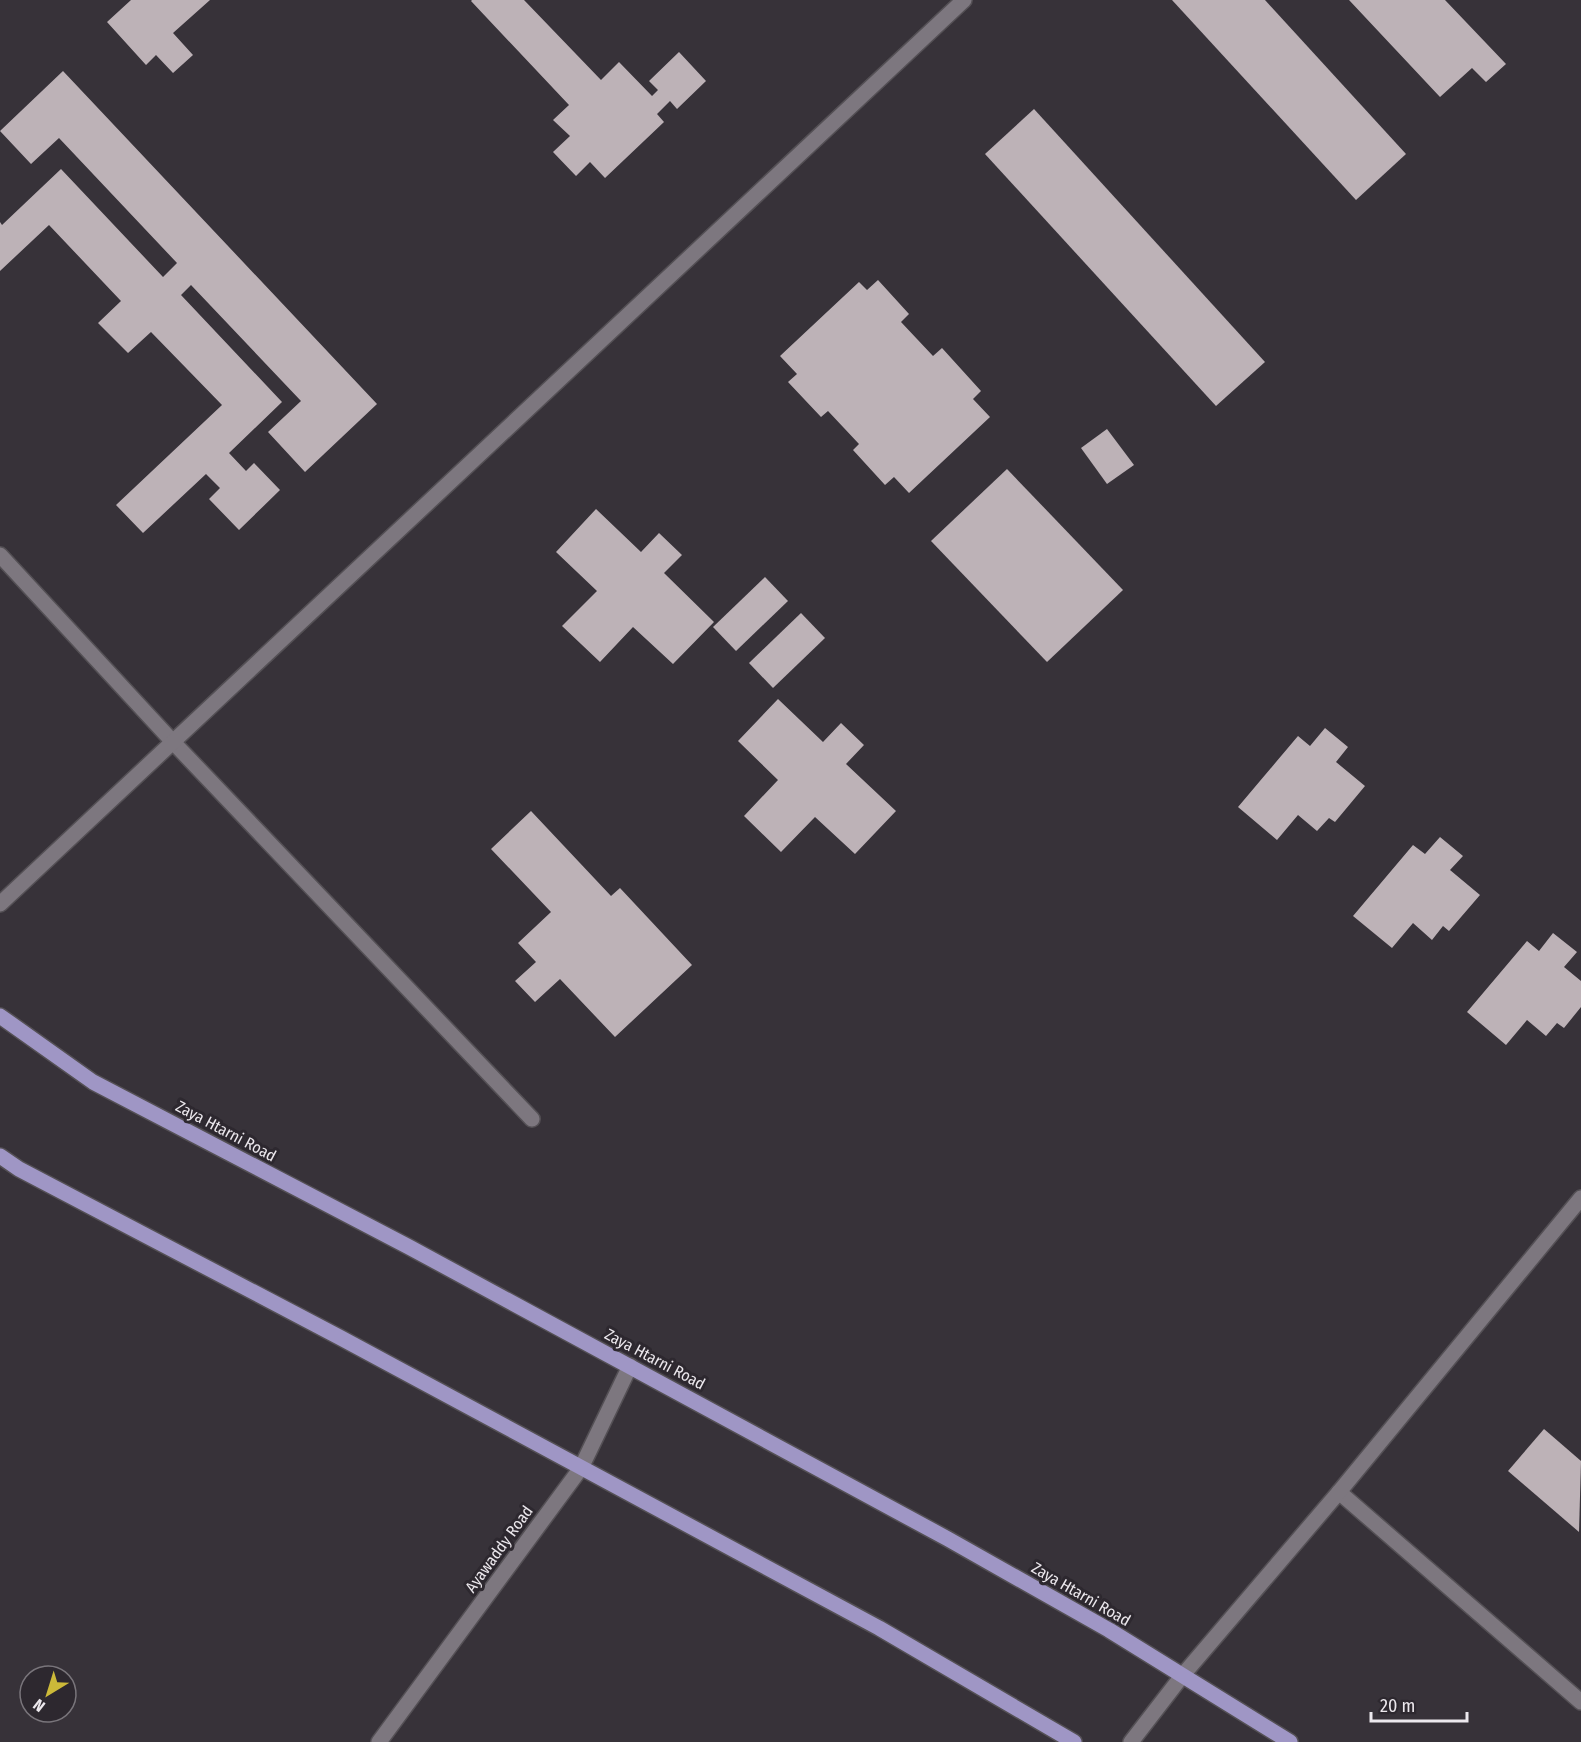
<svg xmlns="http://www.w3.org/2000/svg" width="1581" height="1742" viewBox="0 0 1581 1742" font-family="'Fira Sans Condensed',sans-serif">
	<rect width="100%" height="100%" fill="#373239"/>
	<!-- building -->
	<g fill="#bdb2b7">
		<polygon points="131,0 210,0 173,33 193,55 173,73 156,55 146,65 107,22"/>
		<polygon points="472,0 524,0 601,80 619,62 652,96 658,90 649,81 679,52 706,81 677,109 670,101 657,114 664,122 605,178 590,162 576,176 553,152 570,136 553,120 569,105 471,1"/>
		<polygon points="1172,0 1265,0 1406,154 1356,200"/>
		<polygon points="1349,0 1445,0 1506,64 1486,82 1472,68 1440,97"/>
		<polygon points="63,71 377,404 305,472 268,432 301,401 191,285 181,295 282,402 229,453 246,471 254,463 280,490 239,530 209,499 220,488 206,474 143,533 116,505 222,405 151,332 128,353 98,323 121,301 49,225 0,271 0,222 2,225 61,169 163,277 177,263 59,138 31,164 0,131"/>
		<polygon points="1034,109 1265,362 1216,406 985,154"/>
		<polygon points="878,280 909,314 901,322 933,356 942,348 981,391 973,399 990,417 909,493 894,477 885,485 853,450 859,444 828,411 821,417 788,382 797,374 780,356 859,282 867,290"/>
		<polygon points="1107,429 1134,465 1107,484 1081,448"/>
		<polygon points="1007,469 1123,590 1047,662 931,541"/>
		<polygon points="596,509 641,552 659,533 682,555 664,573 714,622 673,664 633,627 600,662 562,626 597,591 556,552"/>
		<polygon points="765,577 788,601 736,651 713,627"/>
		<polygon points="801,613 825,638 773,688 749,663"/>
		<polygon points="778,699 823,742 841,723 864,745 846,764 896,811 855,854 815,817 781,852 744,816 778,780 738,741"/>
		<polygon points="1325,728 1348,747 1336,762 1365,786 1335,822 1329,818 1317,831 1298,815 1277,840 1238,807 1298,736 1310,746"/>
		<polygon points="531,811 611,896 620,888 692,965 615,1037 560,979 535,1002 515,981 536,962 518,943 551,912 491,849"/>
		<polygon points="1440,837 1463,856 1450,870 1480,895 1449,931 1443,926 1432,940 1413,923 1392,948 1353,916 1413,845 1425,854"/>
		<polygon points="1553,933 1577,952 1564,967 1581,981 1581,1007 1564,1028 1557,1023 1546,1036 1527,1020 1506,1045 1467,1012 1527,941 1539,951"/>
		<polygon points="1544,1429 1581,1461 1579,1532 1508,1471"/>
	</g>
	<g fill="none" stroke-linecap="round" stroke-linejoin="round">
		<!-- minor casing -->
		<g stroke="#545055" stroke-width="18">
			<g id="minor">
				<polyline points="0,555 173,742 532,1119"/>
				<polyline points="0,904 964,0"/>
				<polyline points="1339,1492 1581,1702"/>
				<polyline points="1131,1742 1182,1676 1339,1492 1581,1198"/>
			</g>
		</g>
		<!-- tertiary casing -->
		<g stroke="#545055" stroke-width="18">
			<polyline id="tertiary" points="379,1742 581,1468 630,1366"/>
		</g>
		<!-- primary casing -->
		<g stroke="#545055" stroke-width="18">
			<g id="primary">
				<polyline points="0,1016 93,1082 409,1247 948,1539 1109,1630 1290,1742"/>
				<polyline points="0,1156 19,1169 341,1338 879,1628 1074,1742"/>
			</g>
		</g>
		<!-- minor -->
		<use href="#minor" stroke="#7d777f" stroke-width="15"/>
		<!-- tertiary -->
		<use href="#tertiary" stroke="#7d777f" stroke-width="15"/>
		<!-- primary -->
		<use href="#primary" stroke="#9f96c5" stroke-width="15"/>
	</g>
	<g text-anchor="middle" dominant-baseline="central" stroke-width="6" stroke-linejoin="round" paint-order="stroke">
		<!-- street labels -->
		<g font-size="16" fill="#ece8ed" stroke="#2d282f">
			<text transform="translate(226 1131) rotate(28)">Zaya Htarni Road</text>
			<text transform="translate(655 1359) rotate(28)">Zaya Htarni Road</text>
			<text transform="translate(499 1549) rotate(-54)">Ayawaddy Road</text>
			<text transform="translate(1081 1594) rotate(30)">Zaya Htarni Road</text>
		</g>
	</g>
	<!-- north arrow -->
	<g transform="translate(48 1694) rotate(218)"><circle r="28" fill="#2d282f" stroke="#79757b" stroke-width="1.5"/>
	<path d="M0-4.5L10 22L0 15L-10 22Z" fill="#ccb939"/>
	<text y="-9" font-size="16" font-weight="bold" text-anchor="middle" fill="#ece8ed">N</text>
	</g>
	<!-- scale -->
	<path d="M1371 1712v9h96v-9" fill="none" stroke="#ece8ed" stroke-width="3"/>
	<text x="1380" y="1712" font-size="18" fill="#ece8ed" stroke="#2d282f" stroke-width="4.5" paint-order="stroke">20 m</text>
</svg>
